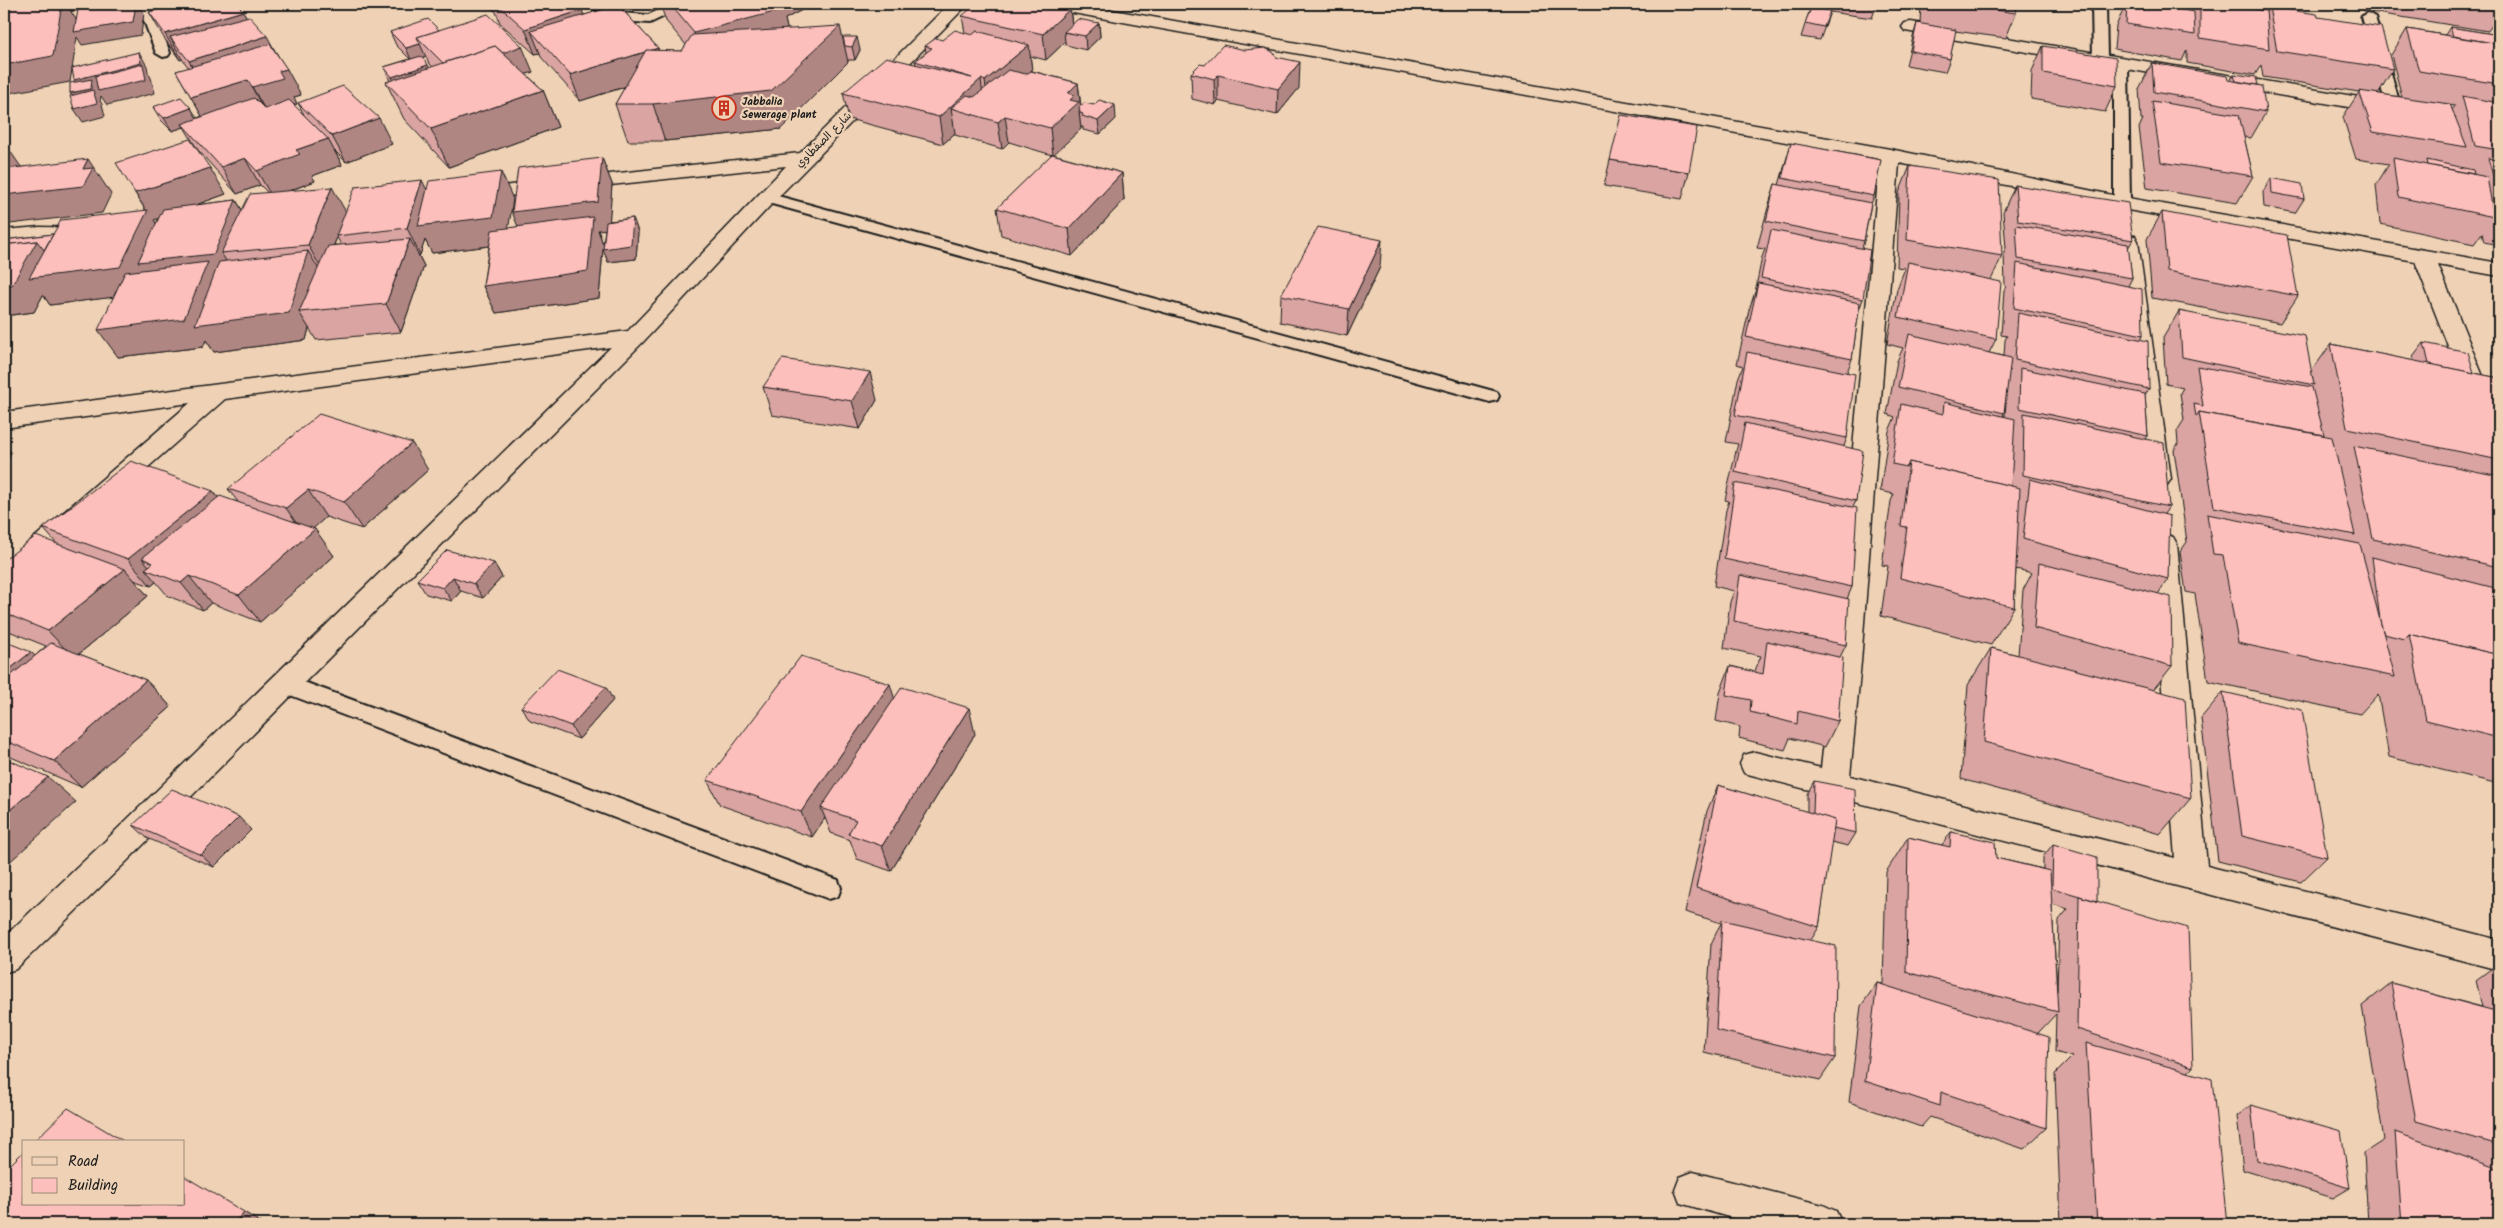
<svg xmlns="http://www.w3.org/2000/svg" width="2503" height="1228" viewBox="0 0 2503 1228" font-family="Kalam,'Playpen Sans Arabic',sans-serif">
	<rect width="100%" height="100%" fill="#efd2b5"/>
	<filter id="ink" filterUnits="userSpaceOnUse"><feTurbulence type="fractalNoise" baseFrequency=".02" numOctaves="2"/><feDisplacementMap in="SourceGraphic" scale="10" xChannelSelector="R" yChannelSelector="G"/><feConvolveMatrix kernelMatrix="1 2 1 2 8 2 1 2 1" color-interpolation-filters="sRGB"/></filter>
	<g filter="url(#ink)">
		<g fill="none" stroke-linecap="round" stroke-linejoin="round">
			<!-- lane casing -->
			<g stroke="#1c1c1c" stroke-width="4">
				<g id="lane">
					<polygon points="142,4 162,4 154,9 170,53 168,56 163,57 156,53 139,7"/>
					<polygon points="572,4 586,4 593,11 648,15 672,4 690,4 650,23 589,19 584,18"/>
					<polygon points="2092,4 2106,4 2107,59 2100,63 2093,59"/>
					<polygon points="2368,13 2375,17 2401,108 2399,111 2389,111 2387,108 2361,17"/>
					<polygon points="2121,58 2128,62 2130,203 2122,208 2114,203 2114,62"/>
					<polygon points="767,193 1497,392 1499,396 1497,400 1490,402 761,201 759,198 761,195"/>
					<polygon points="285,675 838,880 841,888 838,896 829,899 277,690 274,684 277,678"/>
				</g>
			</g>
			<!-- street casing -->
			<g stroke="#1c1c1c" stroke-width="3">
				<g id="street">
					<polygon points="131,4 153,4 155,7 152,11 146,12 4,31 4,21"/>
					<polygon points="949,4 968,4 782,193 643,342 125,863 16,969 4,973 4,937 103,843 611,347 225,399 14,586 4,589 4,564 190,403 4,428 4,412 628,331 786,166 473,200 466,198 463,194 466,190 800,153"/>
					<polygon points="1042,4 1079,4 1890,149 2122,197 2499,263 2499,276 2438,265 2499,416 2499,454 2490,452 2487,446 2415,261 2122,209 1899,163 1861,662 1850,776 2175,858 2151,544 2155,537 2164,534 2173,537 2177,544 2207,866 2499,940 2499,970 1744,773 1740,764 1744,755 1755,752 1821,768 1833,662 1880,159 1051,9 1045,8"/>
					<polygon points="1911,22 2389,102 2396,104 2399,108 2396,112 2389,114 1905,31 1902,27 1905,23"/>
					<polygon points="40,227 92,228 100,229 103,234 100,239 92,240 40,239 4,242 4,230"/>
					<polygon points="2127,235 2135,236 2138,241 2171,479 2167,485 2158,488 2149,485 2145,479 2116,241 2119,236"/>
					<polygon points="1693,1172 1823,1205 1836,1211 1842,1224 1753,1224 1680,1203 1675,1190 1680,1177"/>
				</g>
			</g>
			<!-- lane -->
			<use href="#lane" fill="#efd2b5" fill-rule="evenodd"/>
			<!-- street -->
			<use href="#street" fill="#efd2b5" fill-rule="evenodd"/>
		</g>
		<!-- wall -->
		<g fill="#d9a4a1" stroke="#1c1c1c" fill-rule="evenodd">
			<path d="M 152,4 L 242,4 L 243,5 L 239,6 L 246,16 L 276,52 L 301,95 L 294,97 L 297,104 L 294,105 L 304,115 L 298,103 L 392,144 L 346,162 L 335,151 L 342,165 L 312,176 L 315,181 L 289,191 L 345,212 L 427,189 L 513,199 L 508,228 L 518,227 L 602,158 L 612,184 L 609,221 L 633,218 L 638,232 L 636,259 L 608,262 L 603,249 L 599,298 L 496,313 L 483,286 L 489,246 L 432,253 L 425,240 L 420,255 L 419,256 L 424,266 L 401,332 L 316,340 L 309,328 L 306,340 L 214,352 L 206,340 L 203,347 L 118,357 L 113,297 L 50,305 L 43,295 L 34,312 L 4,316 L 4,240 L 53,234 L 146,211 L 135,193 L 226,194 L 195,205 L 236,200 L 242,210 L 268,193 L 260,185 L 237,194 L 198,150 L 184,127 L 172,131 L 161,120 L 153,107 L 191,108 L 197,118 L 202,116 L 176,71 L 189,68 L 182,59 L 180,60 L 164,38 L 149,12 L 155,10 ZM 159,218 L 156,224 L 154,220 ZM 605,229 L 603,244 L 598,230 ZM 337,237 L 341,245 L 334,245 Z"/>
			<polygon points="487,4 575,4 584,15 600,11 591,4 622,4 618,5 658,48 659,51 682,51 686,45 666,21 660,4 813,4 785,19 787,29 843,37 860,50 855,60 848,60 848,62 781,129 665,141 628,141 615,104 625,87 580,101 541,57 540,53 535,54 500,23 496,12"/>
			<polygon points="1805,4 1877,4 1872,18 1830,12 1820,40 1801,37 1810,9 1804,8"/>
			<polygon points="1921,4 2016,4 2016,13 2006,38 1955,31 1950,59 1945,72 1906,65 1913,37 1917,23 1920,24"/>
			<path d="M 2126,4 L 2147,4 L 2185,10 L 2185,4 L 2254,4 L 2251,8 L 2266,12 L 2269,7 L 2318,17 L 2393,69 L 2378,94 L 2402,97 L 2391,55 L 2407,29 L 2445,35 L 2450,27 L 2499,35 L 2499,245 L 2484,242 L 2482,233 L 2474,244 L 2380,224 L 2376,185 L 2389,164 L 2356,159 L 2343,117 L 2359,92 L 2263,77 L 2261,65 L 2255,75 L 2187,63 L 2187,50 L 2182,61 L 2114,49 L 2116,26 ZM 2450,105 L 2455,106 L 2452,110 Z"/>
			<polygon points="2164,4 2184,4 2182,7"/>
			<polygon points="2363,4 2499,4 2499,18 2497,18 2488,31 2364,11"/>
			<polygon points="1070,9 1072,24 1099,23 1100,37 1086,50 1066,45 1065,42 1046,60 1030,56 1032,71 1078,83 1081,106 1116,119 1100,134 1083,130 1083,127 1081,127 1081,129 1053,154 1122,173 1124,200 1072,256 1001,235 997,208 1052,155 1009,142 1002,149 955,135 955,133 943,144 849,119 843,93 916,64 915,61 926,52 925,46 965,33 962,16"/>
			<path d="M 439,30 L 533,72 L 526,74 L 543,90 L 558,127 L 449,167 L 404,119 L 386,82 L 390,81 L 384,67 L 410,59 L 396,45 L 390,32 ZM 426,57 L 429,63 L 433,67 L 429,68 L 422,58 Z"/>
			<polygon points="2043,46 2117,86 2105,112 2031,99 2032,71"/>
			<polygon points="1276,57 1299,88 1277,115 1218,101 1215,105 1192,99 1191,73 1205,65"/>
			<polygon points="2152,63 2230,81 2234,74 2266,112 2251,138 2244,137 2253,176 2237,203 2147,188 2139,128 2143,119 2141,119 2139,89"/>
			<polygon points="1791,143 1874,196 1871,204 1864,241 1862,248 1863,299 1859,310 1852,359 1847,372 1847,438 1844,446 1856,501 1853,507 1852,587 1847,599 1846,645 1840,657 1838,721 1825,747 1790,738 1785,750 1739,738 1740,727 1716,721 1720,693 1730,666 1755,672 1756,668 1761,656 1724,648 1730,602 1734,591 1714,586 1726,510 1729,501 1725,500 1736,451 1738,444 1726,442 1738,379 1743,366 1737,364 1749,310 1755,292 1762,257 1765,249 1757,248 1767,211 1775,184 1779,185"/>
			<polygon points="1610,160 1689,172 1682,199 1604,186"/>
			<path d="M 1910,166 L 2002,256 L 1991,280 L 1996,339 L 1989,353 L 2004,356 L 2005,340 L 2007,336 L 2001,335 L 2004,290 L 2006,287 L 2005,286 L 2004,252 L 2006,248 L 2003,212 L 2015,185 L 2133,240 L 2128,248 L 2132,278 L 2128,286 L 2143,335 L 2141,339 L 2149,389 L 2145,395 L 2148,436 L 2146,439 L 2169,507 L 2164,514 L 2168,579 L 2158,594 L 2172,666 L 2153,690 L 2191,798 L 2160,834 L 1961,779 L 1968,685 L 1991,648 L 2018,655 L 2023,590 L 2032,573 L 2016,569 L 2014,607 L 1991,645 L 1881,616 L 1888,566 L 1882,565 L 1891,501 L 1894,494 L 1880,491 L 1889,431 L 1895,417 L 1887,414 L 1897,361 L 1903,348 L 1887,344 L 1897,289 L 1905,268 L 1897,267 L 1899,193 ZM 2006,402 L 2005,416 L 2003,416 L 2004,413 Z"/>
			<polygon points="2271,178 2304,199 2295,213 2264,207 2263,192"/>
			<polygon points="2162,212 2298,296 2280,323 2152,298 2147,239"/>
			<polygon points="1380,267 1347,336 1280,322 1281,295"/>
			<polygon points="2179,311 2311,372 2331,344 2414,361 2413,357 2424,343 2474,373 2499,378 2499,784 2389,757 2378,694 2360,714 2208,681 2195,594 2186,592 2180,552 2187,542 2174,450 2178,444 2177,431 2184,420 2180,393 2183,388 2166,384 2163,338"/>
			<polygon points="763,387 877,400 860,429 772,415"/>
			<polygon points="428,470 362,529 326,517 313,528 334,556 260,622 211,603 203,610 168,596 156,582 151,586 134,580 148,596 79,654 146,680 171,707 81,787 4,754 4,641 35,656 46,646 4,629 4,560 57,544 43,528 213,491 218,497 238,502 228,489"/>
			<polygon points="494,563 502,577 483,598 461,591 452,601 426,594 417,580"/>
			<polygon points="2223,692 2327,857 2301,882 2218,861 2201,718"/>
			<polygon points="895,698 975,734 891,871 857,859 850,840 831,833 825,818 812,837 720,805 707,780"/>
			<polygon points="613,700 579,739 530,721 521,707"/>
			<polygon points="1814,781 1856,833 1848,846 1831,842 1819,927 1811,940 1835,1058 1820,1080 1704,1052 1711,944 1721,923 1685,912 1707,811 1718,785 1807,812 1807,794"/>
			<polygon points="133,825 251,830 214,867 147,838"/>
			<path d="M 1951,832 L 1996,858 L 2043,869 L 2043,857 L 2053,844 L 2097,901 L 2193,1067 L 2188,1072 L 2227,1224 L 2061,1224 L 2055,1074 L 2072,1057 L 2055,1052 L 2056,1014 L 2038,1033 L 2046,1128 L 2024,1149 L 1930,1117 L 1921,1127 L 1849,1102 L 1861,1006 L 1877,983 L 1883,984 L 1886,872 L 1908,837 L 1942,845 ZM 2052,904 L 2068,909 L 2059,920 L 2057,991 Z"/>
			<polygon points="2492,968 2499,970 2499,1224 2368,1224 2364,1153 2384,1140 2362,1006 2391,983 2482,1007 2476,980"/>
			<polygon points="2251,1105 2350,1188 2333,1198 2243,1170 2237,1116"/>
		</g>
		<!-- shaded-wall -->
		<g fill="#b08683" stroke="#1c1c1c">
			<polygon points="62,4 66,4 79,24 136,4 138,4 144,13 141,35 82,45 77,37 70,82 4,94 4,65"/>
			<polygon points="157,4 242,4 243,5 171,28"/>
			<polygon points="598,4 622,4 600,11"/>
			<polygon points="767,4 813,4 785,19 791,46 705,69 694,33"/>
			<polygon points="1070,9 1073,34 1064,32 1065,42 1046,60 1043,34"/>
			<polygon points="582,10 591,35 531,31 540,53 535,54 525,29"/>
			<polygon points="243,11 257,36 170,37 182,59 180,60 165,34"/>
			<polygon points="1099,23 1100,37 1086,50 1085,36"/>
			<polygon points="840,26 848,62 781,129 665,141 653,104"/>
			<polygon points="267,36 281,62 204,87 189,61"/>
			<polygon points="857,37 860,50 855,60 852,47"/>
			<polygon points="420,44 426,57 412,62 406,48"/>
			<polygon points="1029,45 1032,71 989,107 985,81"/>
			<polygon points="522,46 533,72 462,96 450,70"/>
			<polygon points="658,48 667,73 580,101 570,75"/>
			<polygon points="139,52 147,66 148,72 151,78 155,93 107,105 101,96 100,101 102,104 105,116 83,122 74,109 78,107 70,93 81,91 74,80"/>
			<polygon points="1300,62 1299,88 1277,115 1278,89"/>
			<polygon points="428,65 434,78 398,90 392,77"/>
			<polygon points="287,69 301,95 294,97 297,104 267,113 252,87 279,71"/>
			<polygon points="1218,75 1218,101 1215,105 1214,79"/>
			<polygon points="981,79 984,105 951,108 955,133 943,144 939,117"/>
			<polygon points="248,80 262,106 206,123 191,97"/>
			<polygon points="1078,83 1081,110 1079,111 1081,129 1053,155 1050,128 1068,93"/>
			<polygon points="543,90 558,127 449,167 431,129"/>
			<polygon points="1115,105 1116,119 1100,134 1098,121"/>
			<polygon points="191,108 199,122 182,124 184,127 172,131 164,118"/>
			<polygon points="1005,116 1009,142 1002,149 998,122"/>
			<polygon points="379,118 392,144 346,162 332,136"/>
			<polygon points="328,139 342,165 312,176 315,181 272,197 257,171 296,150"/>
			<polygon points="4,142 21,167 83,169 88,159 111,194 102,213 10,224 4,215"/>
			<polygon points="245,158 260,185 237,194 221,167"/>
			<polygon points="602,158 612,184 609,229 598,230 603,244 633,218 638,232 636,259 608,262 603,249 599,298 496,313 483,286 523,239 512,212"/>
			<polygon points="210,168 226,194 154,220 165,237 236,200 252,227 221,253 234,273 308,251 324,278 299,312 309,328 306,340 214,352 206,340 203,347 118,357 98,330 139,294 50,305 43,295 34,312 4,316 4,286 37,241 147,212 135,193"/>
			<polygon points="501,172 513,199 506,244 432,253 425,240 420,255 407,228 422,180 435,207"/>
			<polygon points="1122,173 1124,200 1072,256 1069,229"/>
			<polygon points="332,187 347,214 336,236 337,237 323,272 308,245"/>
			<polygon points="410,239 424,266 401,332 386,304"/>
			<polygon points="1382,240 1380,267 1347,336 1349,309"/>
			<polygon points="870,372 877,400 860,429 852,401"/>
			<polygon points="412,443 428,470 362,529 344,502"/>
			<polygon points="4,444 11,452 4,468"/>
			<polygon points="308,490 326,517 305,536 286,508"/>
			<polygon points="213,491 233,518 153,563 142,558 154,572 145,569 156,582 151,586 128,559"/>
			<polygon points="315,529 334,556 260,622 239,595"/>
			<polygon points="494,563 502,577 483,598 474,584"/>
			<polygon points="125,569 148,596 74,658 48,631"/>
			<polygon points="189,576 211,603 203,610 181,583"/>
			<polygon points="453,577 461,591 452,601 443,588"/>
			<polygon points="31,652 58,678 4,723 4,674"/>
			<polygon points="146,680 171,707 81,787 54,761"/>
			<polygon points="890,684 898,710 821,808 825,818 812,837 801,812"/>
			<polygon points="606,687 613,700 579,739 571,726"/>
			<polygon points="969,708 975,734 891,871 882,846"/>
			<polygon points="48,777 76,802 4,867 4,815"/>
			<polygon points="239,817 251,830 214,867 201,855"/>
			<polygon points="244,1212 263,1224 233,1224"/>
		</g>
		<!-- building -->
		<g fill="#fcbfbb" stroke="#1c1c1c">
			<polygon points="30,4 62,4 53,56 4,65 4,8"/>
			<polygon points="116,4 136,4 133,22 74,32 78,10"/>
			<polygon points="179,4 238,4 243,11 165,34 149,12"/>
			<polygon points="497,4 575,4 582,10 525,29"/>
			<polygon points="670,4 777,4 782,10 694,33"/>
			<polygon points="976,4 1047,4 1070,9 1043,34 962,16"/>
			<polygon points="1954,4 2016,4 2016,13"/>
			<polygon points="2127,4 2147,4 2194,12 2195,35 2126,24"/>
			<polygon points="2200,4 2224,4 2266,11 2269,49 2200,38"/>
			<polygon points="618,5 658,48 649,51 646,50 645,52 570,75 531,31"/>
			<polygon points="2269,7 2317,14 2318,17 2381,27 2393,69 2277,51"/>
			<polygon points="1811,8 1830,11 1824,27 1805,23"/>
			<polygon points="488,14 522,46 503,53 495,46 443,63 417,37"/>
			<polygon points="249,16 267,36 189,61 170,37"/>
			<polygon points="428,19 439,30 417,37 420,44 406,48 390,32"/>
			<polygon points="1078,19 1099,23 1085,36 1064,32"/>
			<polygon points="1917,23 1956,30 1950,59 1911,51"/>
			<polygon points="840,26 771,91 653,104 615,104 646,50 682,51 692,35"/>
			<polygon points="2450,27 2499,35 2499,44 2453,36"/>
			<polygon points="2407,29 2499,44 2499,84 2419,71"/>
			<polygon points="955,30 972,35 977,31 1029,45 985,81 981,79 939,117 843,93 886,57 972,78 915,61 932,48 925,46 936,38 942,40"/>
			<polygon points="843,37 857,37 852,47 845,46"/>
			<polygon points="270,44 287,69 279,71 283,78 252,87 248,80 191,97 176,71"/>
			<polygon points="1223,45 1245,50 1265,48 1273,52 1276,57 1300,62 1278,89 1218,75 1214,79 1191,73 1200,64 1205,65"/>
			<polygon points="495,46 543,90 431,129 386,82"/>
			<polygon points="2043,46 2116,58 2117,86 2043,73"/>
			<polygon points="139,52 141,63 74,80 72,68"/>
			<polygon points="421,56 428,65 392,77 384,67"/>
			<polygon points="2152,63 2227,76 2228,80 2262,86 2266,112 2154,92"/>
			<polygon points="143,64 146,80 98,91 95,76"/>
			<polygon points="1008,70 1026,74 1031,71 1078,83 1068,93 1075,95 1070,100 1079,102 1050,128 1005,116 998,122 951,108 967,95 974,97"/>
			<polygon points="2234,74 2256,77 2258,85 2236,81"/>
			<polygon points="92,79 91,89 70,93 70,83"/>
			<polygon points="343,86 379,118 332,136 298,103"/>
			<polygon points="93,90 97,103 74,109 70,96"/>
			<polygon points="2359,91 2450,104 2467,147 2373,132"/>
			<polygon points="2462,96 2499,103 2499,150 2475,146"/>
			<polygon points="181,97 191,108 164,118 153,107"/>
			<polygon points="254,98 265,109 289,100 328,139 296,150 300,154 257,171 245,158 221,167 182,124"/>
			<polygon points="1099,100 1115,105 1098,121 1082,116 1083,114 1080,113 1079,107 1084,103 1094,105"/>
			<polygon points="2152,101 2239,115 2253,176 2161,162"/>
			<polygon points="1621,115 1697,127 1689,172 1610,160"/>
			<polygon points="190,139 210,168 135,193 116,163"/>
			<polygon points="1791,143 1881,160 1874,196 1782,178"/>
			<polygon points="1052,154 1122,173 1069,229 997,208"/>
			<polygon points="602,158 598,202 512,212 518,168"/>
			<polygon points="2393,158 2487,177 2494,217 2398,197"/>
			<polygon points="2488,158 2499,160 2499,197"/>
			<polygon points="88,159 83,169 93,168 83,186 4,195 4,173 6,169"/>
			<polygon points="2427,160 2473,170 2474,174 2428,165"/>
			<polygon points="1910,166 1999,180 2002,256 1907,240"/>
			<polygon points="501,172 493,217 418,226 429,181"/>
			<polygon points="2271,178 2302,184 2304,199 2272,193"/>
			<polygon points="422,180 407,228 336,236 355,187"/>
			<polygon points="1775,184 1871,203 1864,241 1766,221"/>
			<polygon points="2015,185 2128,203 2133,240 2018,221"/>
			<polygon points="332,187 308,245 221,253 250,194"/>
			<polygon points="236,200 214,254 138,262 163,209"/>
			<polygon points="148,210 120,267 29,278 61,220"/>
			<polygon points="2162,212 2287,235 2298,296 2167,271"/>
			<polygon points="593,217 588,271 483,286 492,230"/>
			<polygon points="633,218 631,245 603,249 606,222"/>
			<polygon points="2016,225 2128,244 2132,278 2018,259"/>
			<polygon points="1318,227 1382,240 1349,309 1281,295"/>
			<polygon points="1771,230 1870,250 1863,299 1761,278"/>
			<polygon points="53,234 44,250 37,241 4,245 4,240"/>
			<polygon points="410,239 386,304 299,312 328,246"/>
			<polygon points="37,241 12,285 4,286 4,245"/>
			<polygon points="308,251 289,313 195,325 219,262"/>
			<polygon points="208,262 184,319 98,330 125,272"/>
			<polygon points="1908,262 2001,282 1996,339 1898,317"/>
			<polygon points="2017,263 2142,289 2143,335 2014,308"/>
			<polygon points="1758,283 1860,303 1852,359 1746,337"/>
			<polygon points="2179,311 2305,336 2314,385 2182,357"/>
			<polygon points="2018,313 2148,341 2149,389 2015,360"/>
			<polygon points="1909,334 2011,358 2004,413 1898,387"/>
			<polygon points="2424,343 2468,352 2474,373 2429,364"/>
			<polygon points="2331,344 2499,378 2499,460 2347,428"/>
			<polygon points="1747,352 1855,374 1847,438 1735,415"/>
			<polygon points="782,359 870,372 852,401 763,387"/>
			<polygon points="2197,366 2312,387 2324,435 2199,412 2196,417 2194,404 2203,406"/>
			<polygon points="2020,368 2145,394 2148,436 2019,408"/>
			<polygon points="1944,402 2015,419 2011,486 1909,462 1907,467 1892,464 1901,404 1943,414"/>
			<polygon points="2199,412 2332,437 2355,535 2214,507"/>
			<polygon points="2024,413 2164,443 2169,507 2023,475"/>
			<polygon points="319,414 412,443 344,502 308,490 286,508 228,489"/>
			<polygon points="1745,423 1863,451 1856,501 1735,472"/>
			<polygon points="2354,446 2499,476 2499,567 2373,539"/>
			<polygon points="131,461 213,491 128,559 43,528"/>
			<polygon points="1909,462 2020,488 2014,607 1900,578 1907,527 1901,526"/>
			<polygon points="2030,479 2170,516 2168,579 2023,539"/>
			<polygon points="1735,483 1857,508 1852,587 1724,559"/>
			<polygon points="220,496 315,529 239,595 189,576 181,583 145,569 153,563 142,558"/>
			<polygon points="2207,514 2360,544 2395,677 2238,643 2223,555 2213,554"/>
			<polygon points="36,536 125,569 48,631 4,613 4,560"/>
			<polygon points="447,550 494,563 474,584 453,577 443,588 417,580"/>
			<polygon points="2372,557 2499,589 2499,655 2409,634 2404,639 2384,634 2380,620"/>
			<polygon points="2039,563 2171,597 2172,666 2034,628"/>
			<polygon points="1740,575 1849,599 1846,645 1734,621"/>
			<polygon points="2409,634 2499,655 2499,738 2426,720"/>
			<polygon points="4,641 31,652 4,674"/>
			<polygon points="1767,641 1843,658 1838,721 1798,711 1797,724 1750,712 1751,700 1726,695 1730,666 1763,674"/>
			<polygon points="51,643 146,680 54,761 4,740 4,681"/>
			<polygon points="1991,648 2185,698 2191,798 1984,742"/>
			<polygon points="801,656 890,684 801,812 707,780"/>
			<polygon points="557,669 606,687 571,726 521,707"/>
			<polygon points="902,687 969,708 882,846 848,834 856,820 821,808"/>
			<polygon points="2223,692 2302,710 2327,857 2242,836"/>
			<polygon points="4,758 48,777 4,815"/>
			<polygon points="1814,781 1855,789 1856,833 1833,828 1835,820 1813,814"/>
			<polygon points="1718,785 1835,820 1819,927 1696,888"/>
			<polygon points="172,789 239,817 201,855 133,825"/>
			<polygon points="1951,832 1995,842 1996,858 2050,871 2058,1012 1906,972 1908,837 1950,847"/>
			<polygon points="2053,844 2097,857 2097,901 2052,888"/>
			<polygon points="2079,896 2188,928 2193,1067 2077,1029"/>
			<polygon points="1722,920 1836,946 1835,1058 1716,1030"/>
			<polygon points="2492,968 2499,970 2499,997"/>
			<polygon points="1877,983 2049,1037 2046,1128 1941,1092 1940,1106 1865,1081"/>
			<polygon points="2391,983 2499,1012 2499,1145 2416,1121"/>
			<polygon points="2086,1043 2212,1079 2227,1224 2097,1224"/>
			<polygon points="2251,1105 2341,1131 2350,1188 2257,1160"/>
			<polygon points="68,1108 125,1142 33,1142"/>
			<polygon points="2395,1132 2499,1169 2499,1224 2402,1224"/>
			<polygon points="24,1151 24,1204 184,1204 184,1176 244,1212 233,1224 4,1224 4,1171"/>
		</g>
	</g>
	<!-- icons -->
	<defs>
		<g id="building-ring" transform="scale(1.25)"><circle r="9.5" fill="#efd2b5" stroke="#c8321e" stroke-width="1.5"/><path d="M-4-6H4V6H1V3H-1V6H-4ZM-2.5-4.3h1.7v1.8h-1.7ZM.8-4.3h1.7v1.8H.8ZM-2.5-1h1.7V.8h-1.7ZM.8-1h1.7V.8H.8Z" fill="#c8321e"/></g>
	</defs>
	<g fill-rule="evenodd">
		<use href="#building-ring" x="724" y="108"/>
	</g>
	<g text-anchor="middle" dominant-baseline="central" stroke-width="4.5" stroke-linejoin="round" paint-order="stroke">
		<!-- far-poi labels -->
		<g font-size="11" font-weight="bold" fill="#1c1c1c" stroke="#efd2b5" text-anchor="start">
			<text x="742" y="102">Jabbalia<tspan x="742" dy="13">Sewerage plant</tspan></text>
		</g>
		<!-- far-street labels -->
		<g font-size="11" fill="#1c1c1c" stroke="#efd2b5">
			<text transform="translate(824 140) rotate(-45)">شارع الصفطاوي</text>
		</g>
	</g>
	<!-- margin -->
	<rect width="2503" height="1228" fill="none" stroke="#efd2b5" stroke-width="20"/>
	<rect x="10" y="10" width="2483" height="1208" fill="none" stroke="#1c1c1c" stroke-width="2" filter="url(#ink)"/>
	<!-- legend -->
	<rect x="22" y="1140" width="162" height="65" fill="#efd2b5" stroke="#9b8978"/>
	<rect x="32" y="1157" width="25" height="8" fill="#efd2b5" stroke="#9b8978"/>
	<text x="68" y="1166" font-size="15" fill="#1c1c1c">Road</text>
	<rect x="32" y="1178" width="25" height="15" fill="#fcbfbb" stroke="#9b8978"/>
	<text x="68" y="1190" font-size="15" fill="#1c1c1c">Building</text>
</svg>
